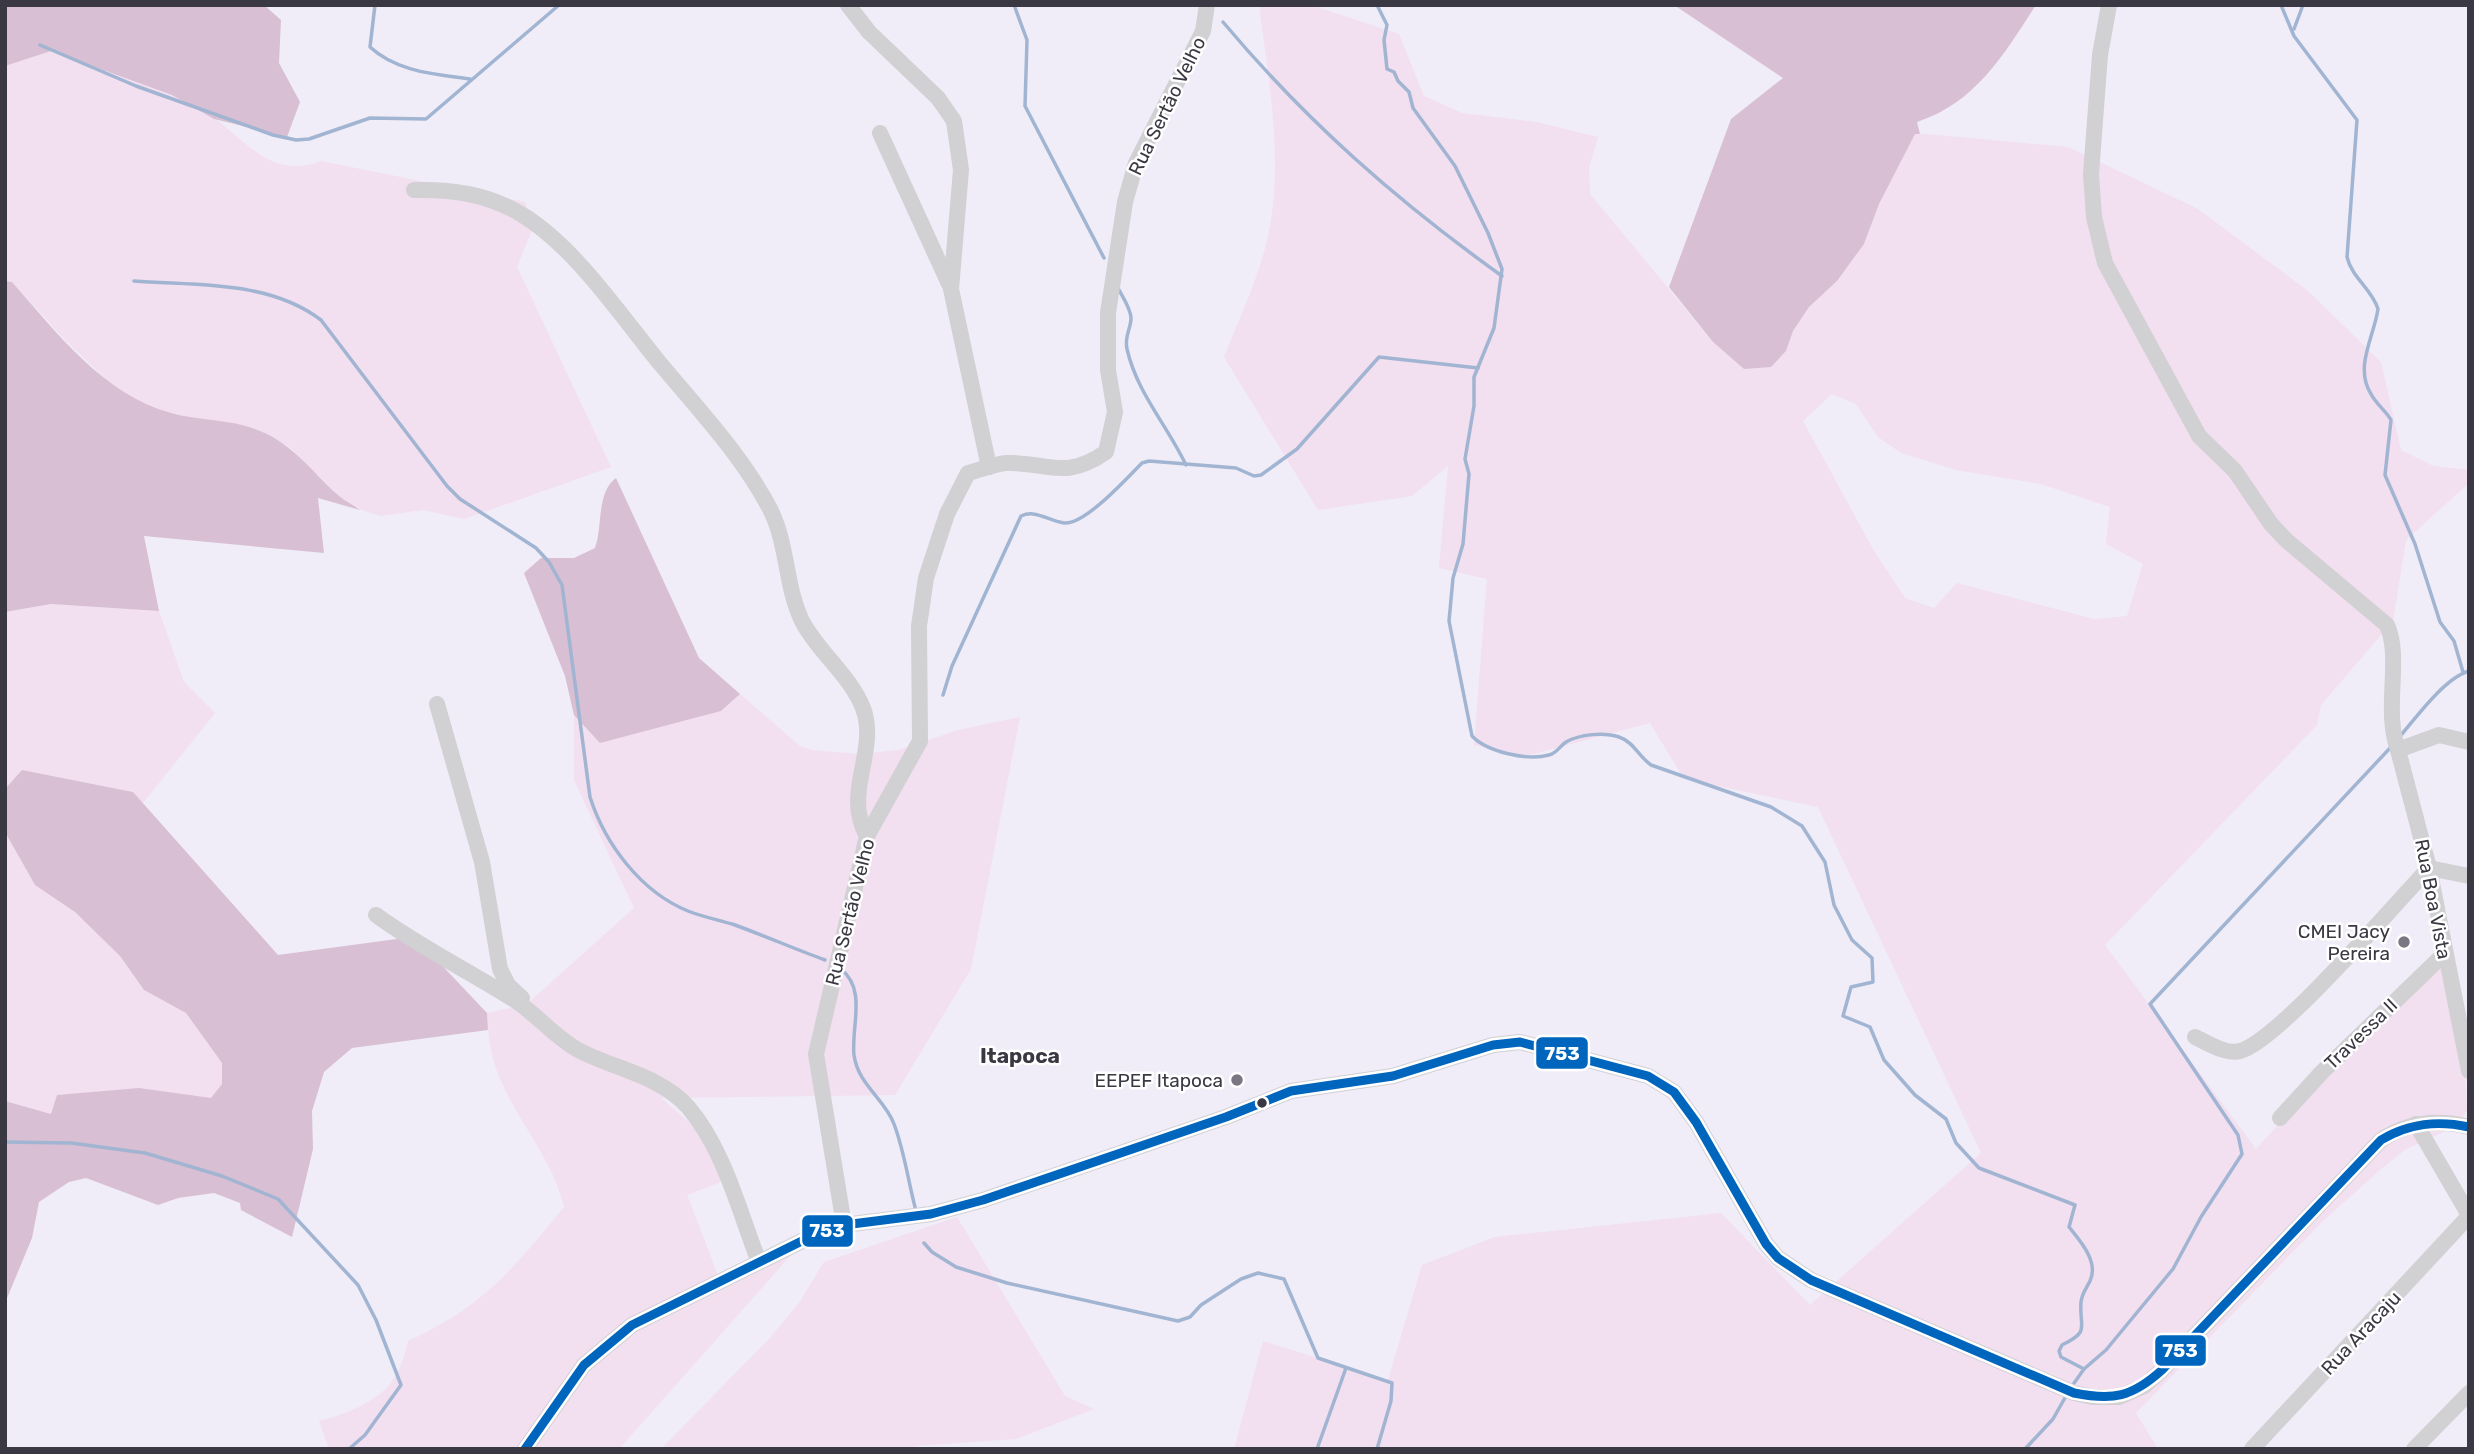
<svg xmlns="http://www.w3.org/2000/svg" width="2474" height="1454" viewBox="0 0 2474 1454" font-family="Rubik,sans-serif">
	<rect width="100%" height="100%" fill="#f0edf8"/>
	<!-- green -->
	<g fill="#f2dfef" fill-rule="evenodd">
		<path d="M 1259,5 L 1311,5 L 1399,34 L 1424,96 L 1462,113 L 1536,122 L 1598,137 L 1589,168 L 1590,194 L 1713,342 L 1744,369 L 1772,365 L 1786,351 L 1793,331 L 1809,307 L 1837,281 L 1864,244 L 1879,204 L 1915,133 L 2068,147 L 2198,209 L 2308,291 L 2381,362 L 2401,450 L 2433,466 L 2469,470 L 2469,483 L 2406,540 L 2393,621 L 2321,705 L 2317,725 L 2105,945 L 2256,1149 L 2436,954 L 2463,1040 L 2467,1110 L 2457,1126 L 2406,1149 L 2381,1169 L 2323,1221 L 2136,1413 L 2158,1449 L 1234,1449 L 1263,1341 L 1388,1380 L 1422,1265 L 1495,1237 L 1721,1213 L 1810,1305 L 1981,1153 L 1818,807 L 1684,779 L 1650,723 L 1526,756 L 1474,745 L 1487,579 L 1439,568 L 1448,466 L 1412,496 L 1318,510 L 1224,357 C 1242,312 1264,267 1271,220 C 1282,150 1268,75 1259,5 ZM 1832,394 L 1856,404 L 1878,437 L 1901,453 L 1956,470 L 2041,484 L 2110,507 L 2106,544 L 2143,564 L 2127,616 L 2094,619 L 1957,583 L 1934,608 L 1905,598 L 1874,551 L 1803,421 Z"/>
		<path d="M 51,51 C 105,68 161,86 209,115 C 232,129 249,152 274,162 C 289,168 308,167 321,161 L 525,202 L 532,230 L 517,267 L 611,467 L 464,519 L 423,510 L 380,516 L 362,510 L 340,497 L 288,446 L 259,430 L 170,413 L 137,400 L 110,383 L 65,340 L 12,282 L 5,281 L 5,66 Z"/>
		<polygon points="51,604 159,611 184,682 215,713 143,803 133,792 22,770 5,789 5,612"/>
		<path d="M 740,694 L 800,746 L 812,750 L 858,754 L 899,750 L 958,730 L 1020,717 L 971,969 L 895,1095 L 661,1098 L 691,1124 L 709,1149 L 721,1182 L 687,1195 L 719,1278 L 791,1255 L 619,1449 L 329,1449 L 319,1421 C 346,1414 380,1402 395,1377 C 402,1366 405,1351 409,1340 C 422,1336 431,1329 443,1323 C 494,1294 527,1252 564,1207 C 553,1158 515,1119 497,1071 C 490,1053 488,1032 487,1013 L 526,1005 L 634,908 L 574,780 L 574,715 L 600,743 L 721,711 Z"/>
		<polygon points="5,832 35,885 75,912 120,956 144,990 186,1013 222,1063 222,1085 211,1098 87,1093 57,1095 51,1114 5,1101"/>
		<polygon points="957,1217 1065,1396 1094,1409 1016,1439 915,1446 914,1449 661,1449 768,1340 799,1303 824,1262"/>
	</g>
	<!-- forest -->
	<g fill="#d8bfd3">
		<polygon points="5,5 264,5 281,20 279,63 300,102 287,137 214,119 172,95 51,51 5,66"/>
		<path d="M 1674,5 L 2036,5 C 2004,54 1976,103 1917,122 L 1920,134 L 1915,134 L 1879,204 L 1864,244 L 1837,281 L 1809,307 L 1793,331 L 1786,351 L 1771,367 L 1744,369 L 1713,342 L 1669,287 L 1731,119 L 1783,78 Z"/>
		<path d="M 5,281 L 12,282 C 56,332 104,395 171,413 C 199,421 233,419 260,431 C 293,444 312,472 338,495 C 344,501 353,504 360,510 L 318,498 L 324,553 L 144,536 L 159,611 L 51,604 L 5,612 Z"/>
		<path d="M 616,478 L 699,658 L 740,694 L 721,711 L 600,743 L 574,715 L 565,676 L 524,573 L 541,558 L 574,558 L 595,548 C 603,526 596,493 616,478 Z"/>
		<polygon points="22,770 133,792 278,955 404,938 434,957 487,1013 488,1030 352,1048 324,1072 312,1111 313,1149 292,1237 241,1210 240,1203 214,1193 178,1198 158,1205 86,1178 69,1182 39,1202 32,1238 5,1303 5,1101 51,1114 57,1095 139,1088 211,1098 222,1084 222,1063 186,1013 144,990 120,956 75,912 35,885 5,832 5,789"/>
	</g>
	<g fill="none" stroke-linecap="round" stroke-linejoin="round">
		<!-- stream -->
		<g stroke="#a1b5d2" stroke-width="3.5">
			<path d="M 375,5 L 370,47 C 397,72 435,74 470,79"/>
			<polyline points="1014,5 1027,40 1025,106 1104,258"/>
			<path d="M 1377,5 L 1387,25 L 1384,40 L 1387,69 L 1394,72 L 1398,81 L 1409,92 L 1413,108 L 1455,166 L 1488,233 L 1502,269 L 1494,328 L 1474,377 L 1474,406 L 1465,459 L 1469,474 L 1463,544 L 1453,578 L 1449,621 L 1472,736 C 1487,752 1528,761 1549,755 C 1557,753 1560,746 1566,742 C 1580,734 1604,732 1619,737 C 1634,742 1638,756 1651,765 L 1771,807 L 1802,826 L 1825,862 L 1834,905 L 1852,940 L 1872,958 L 1873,982 L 1851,987 L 1843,1016 L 1870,1027 L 1884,1060 L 1915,1095 L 1946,1119 L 1956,1143 L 1979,1168 L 2075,1205 L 2069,1227 C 2081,1242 2099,1262 2090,1281 C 2086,1289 2082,1293 2081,1302 C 2079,1328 2091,1331 2062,1345 L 2059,1351 L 2061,1357 L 2084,1369"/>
			<path d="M 2281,5 L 2294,36 L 2357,120 L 2347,257 C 2352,278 2372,289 2378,309 C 2374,337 2354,367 2371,394 C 2376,404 2386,411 2391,420 L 2385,475 L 2415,544 L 2440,622 L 2454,641 L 2463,672"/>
			<path d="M 1223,22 C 1306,121 1397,201 1502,276"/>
			<polyline points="2294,29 2303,5"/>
			<polyline points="40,45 136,86 273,135 296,140 309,139 370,118 426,119 559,5"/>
			<path d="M 134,281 C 197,286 268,280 321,320 L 447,486 L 460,499 L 536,548 L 549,562 L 562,585 L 590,797 C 605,844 641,892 688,911 C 703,917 719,920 735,925 C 765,936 795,949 825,960"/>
			<path d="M 1118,288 C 1122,296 1131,309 1131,318 C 1131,329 1124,336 1127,349 C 1137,393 1167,425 1186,465"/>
			<path d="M 943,695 L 952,666 L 1021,516 C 1036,509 1048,521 1064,523 C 1085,525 1127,478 1142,463 L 1149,461 L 1236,468 L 1254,476 L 1261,475 L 1297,449 L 1379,357 L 1478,368"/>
			<path d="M 2402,734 C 2418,715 2445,678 2469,671"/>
			<path d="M 841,969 C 867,990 851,1026 854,1055 C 858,1085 885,1099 894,1124 C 904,1150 908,1180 915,1207"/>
			<polyline points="5,1142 71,1143 145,1153 222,1176 278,1199 358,1285 376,1320 401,1385 365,1435 349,1449"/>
			<polyline points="924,1243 932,1252 956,1267 1007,1283 1178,1321 1190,1317 1201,1305 1241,1279 1258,1273 1284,1279 1318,1358 1392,1383 1391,1401 1377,1449"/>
			<polyline points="2072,1386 2084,1369 2106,1350 2173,1269 2201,1217 2242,1154 2238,1135 2150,1004 2391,747"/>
			<polyline points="1317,1449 1346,1368"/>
			<polyline points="2025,1449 2053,1419 2066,1396"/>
		</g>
		<!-- minor -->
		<g stroke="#d1d0d3" stroke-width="16">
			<polyline points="848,5 869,32 938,98 954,121 961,170 951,289 989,467"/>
			<path d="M 2109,5 L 2100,55 L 2091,174 L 2094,217 L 2105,263 L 2199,436 L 2235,471 L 2271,524 L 2286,540 L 2387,625 C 2402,658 2383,709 2398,750"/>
			<polyline points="880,133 949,284"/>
			<path d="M 414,190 C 452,189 487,194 521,214 C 574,246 619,313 658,361 C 697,408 742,455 770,509 C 788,544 785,586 802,621 C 818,652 850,675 863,708 C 879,751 842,793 867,836"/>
			<polyline points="437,704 482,862 500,969 508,985 522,998"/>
			<polyline points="2469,742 2439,735 2398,750 2429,868 2469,1071"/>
			<path d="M 376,915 C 420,947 467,970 513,999 C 537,1014 555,1038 580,1051 C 615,1069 661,1076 688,1107 C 724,1149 739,1211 759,1262"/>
			<path d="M 2195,1037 C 2208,1043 2226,1055 2240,1051 C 2278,1041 2396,903 2429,868 L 2469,876"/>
			<polyline points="2280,1118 2322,1072 2444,954"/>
			<polyline points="2416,1124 2469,1215"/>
			<path d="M 844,1225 L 816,1054 L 867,836 L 920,741 L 919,626 L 926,578 L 947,514 L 968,473 C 980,470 994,464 1006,463 C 1049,462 1064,481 1106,452 L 1115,412 L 1108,370 L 1108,313 L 1125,202 L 1136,163 L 1203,31 L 1207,5"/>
			<path d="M 525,1449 L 584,1365 L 632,1325 L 812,1236 L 844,1225 L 931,1214 L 983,1200 L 1226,1117 L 1291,1091 L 1393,1076 L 1493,1045 L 1520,1042 L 1648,1076 L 1674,1092 L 1696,1122 L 1766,1244 L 1778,1258 L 1811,1280 L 2074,1393 L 2093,1397 L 2119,1397 L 2144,1386 L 2162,1370 L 2381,1140 C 2408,1122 2438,1119 2469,1127"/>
			<polyline points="2252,1449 2469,1216"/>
			<polyline points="2414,1449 2469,1393"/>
		</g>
		<!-- bus-1 casing -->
		<g stroke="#fff" stroke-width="14">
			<path id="bus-1" d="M 525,1449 L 584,1365 L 632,1325 L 812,1236 L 844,1225 L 931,1214 L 983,1200 L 1226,1117 L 1291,1091 L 1393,1076 L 1493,1045 L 1520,1042 L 1648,1076 L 1674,1092 L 1696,1122 L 1766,1244 L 1778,1258 L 1811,1280 L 2074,1393 C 2113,1401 2132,1397 2162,1370 L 2381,1140 C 2409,1123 2437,1120 2469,1127"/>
		</g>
		<!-- bus-1 -->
		<use href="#bus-1" stroke="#0065bd" stroke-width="9"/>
	</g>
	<!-- markers -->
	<g fill="#7a7782" stroke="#fff" stroke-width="2.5">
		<circle cx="2404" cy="942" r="7"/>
		<circle cx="1237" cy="1080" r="7"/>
	</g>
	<circle fill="#3a3842" stroke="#fff" stroke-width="2.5" cx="1262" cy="1103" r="6"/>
	<g text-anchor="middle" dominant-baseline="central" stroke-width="5" stroke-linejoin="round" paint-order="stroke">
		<!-- street labels -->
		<g font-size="19" fill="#3a3842" stroke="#fff">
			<text transform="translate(1167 106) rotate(-64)">Rua Sertão Velho</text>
			<text transform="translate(2433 899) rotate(79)">Rua Boa Vista</text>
			<text transform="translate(850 912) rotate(-76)">Rua Sertão Velho</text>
			<text transform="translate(2361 1034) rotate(-44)">Travessa II</text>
			<text transform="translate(2361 1333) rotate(-47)">Rua Aracaju</text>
		</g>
		<!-- poi labels -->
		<g font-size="19" fill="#3a3842" stroke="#fff" text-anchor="end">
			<text x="2390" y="931">CMEI Jacy<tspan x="2390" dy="22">Pereira</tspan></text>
			<text x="1223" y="1080">EEPEF Itapoca</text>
		</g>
		<!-- neighbourhood labels -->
		<g font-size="21" font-weight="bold" fill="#3a3842" stroke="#fff">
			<text x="1020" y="1055">Itapoca</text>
		</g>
	</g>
	<g stroke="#fff" stroke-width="2.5">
		<rect x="1535" y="1036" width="54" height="34" rx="7" fill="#0065bd"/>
		<rect x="801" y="1214" width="53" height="34" rx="7" fill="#0065bd"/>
		<rect x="2154" y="1334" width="53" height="33" rx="7" fill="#0065bd"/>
	</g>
	<g font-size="19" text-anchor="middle" font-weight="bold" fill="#fff">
		<text x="1562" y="1060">753</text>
		<text x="827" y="1237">753</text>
		<text x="2180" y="1357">753</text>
	</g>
	<!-- border -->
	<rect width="2474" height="1454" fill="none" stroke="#3a3842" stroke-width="14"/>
</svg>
